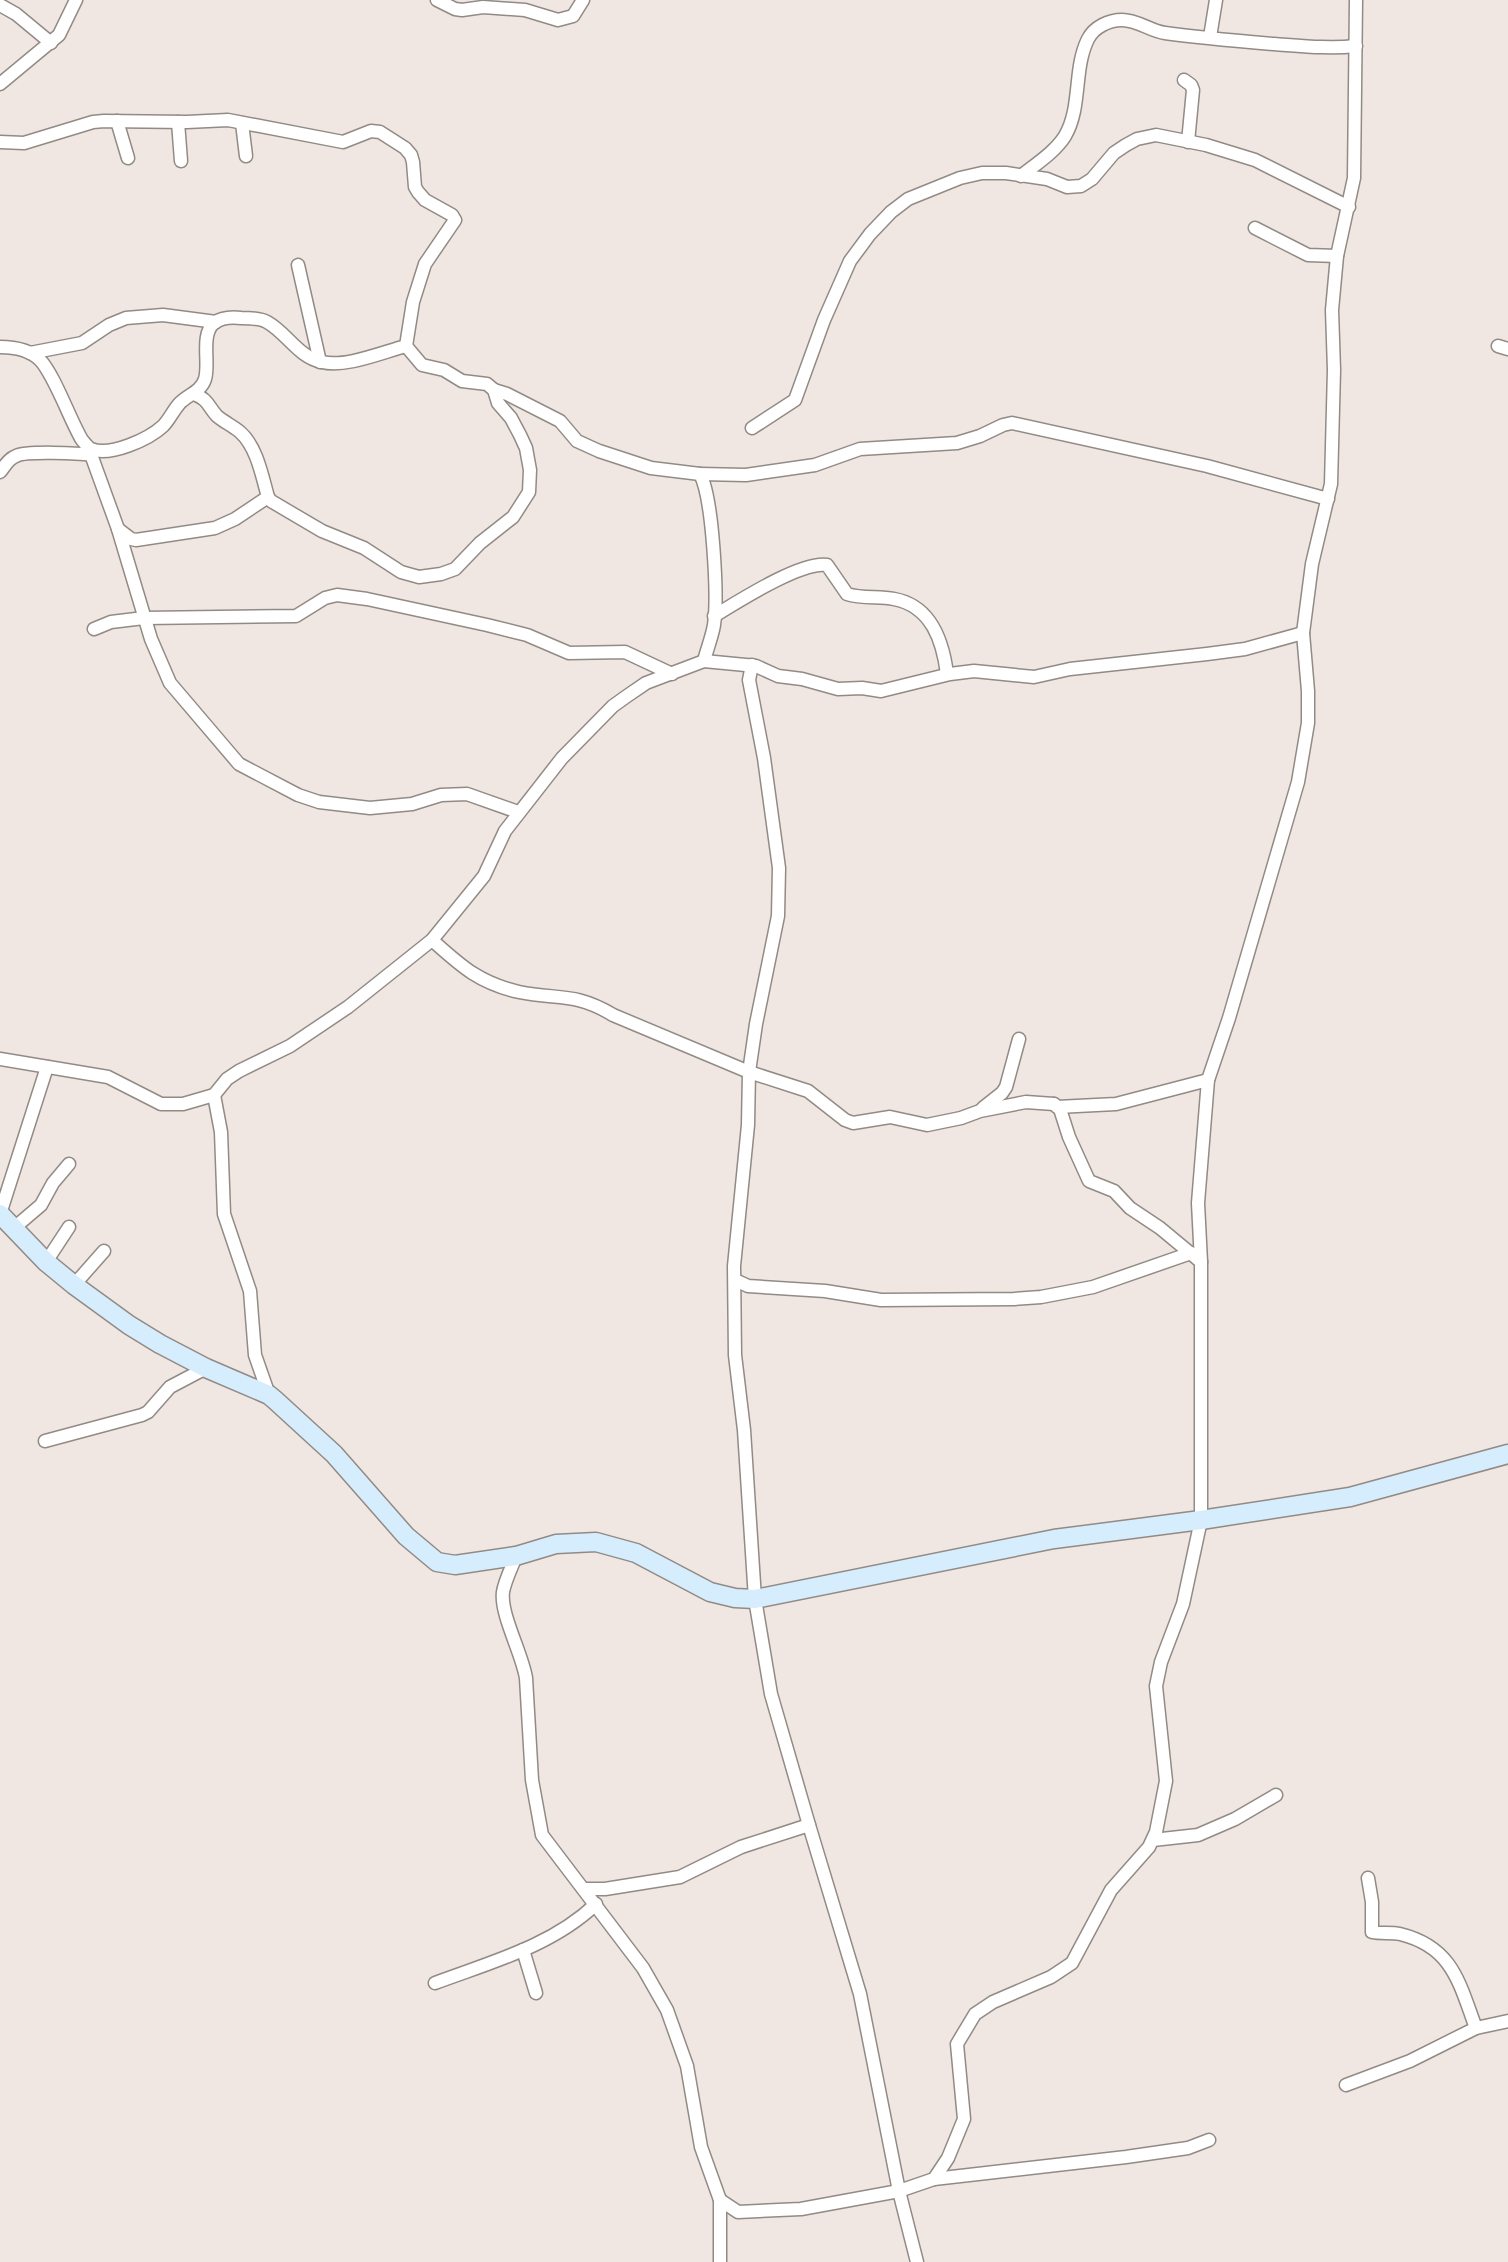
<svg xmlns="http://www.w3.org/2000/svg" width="1508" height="2262" viewBox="0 0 1508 2262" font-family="'Source Sans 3',sans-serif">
	<rect width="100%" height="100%" fill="#f0e7e2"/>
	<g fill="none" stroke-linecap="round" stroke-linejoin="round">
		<!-- minor casing -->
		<g stroke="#928a85" stroke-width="15">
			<g id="minor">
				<polyline points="437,0 455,9 462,10 483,7 525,10 558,20 573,16 583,0"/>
				<polyline points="0,5 16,14 51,43"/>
				<polyline points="1210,37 1216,0"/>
				<polyline points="1184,80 1191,85 1193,90 1188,142"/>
				<polyline points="0,84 59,35 76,0"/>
				<polyline points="117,121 128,158"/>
				<polyline points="178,122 181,161"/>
				<polyline points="242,123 246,156"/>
				<path d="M 0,142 L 24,143 L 93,122 L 104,121 L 187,122 L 228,120 L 343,142 L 371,131 L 380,132 L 405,148 L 411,155 L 413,162 L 415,187 L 418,192 L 425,200 L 452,215 L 455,220 L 425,264 L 413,302 L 406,346 L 422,365 L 444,370 L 462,381 L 487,384 L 494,390 L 498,403 L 511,418 L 520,435 L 526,448 L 530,470 L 529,492 L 513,517 L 480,543 L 455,569 L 441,574 L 419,577 L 401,572 L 364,548 L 322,531 L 271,501 L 268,497 C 262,476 257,447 240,432 C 233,426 224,422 217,416 C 207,405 209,400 194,394"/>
				<path d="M 1021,176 C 1036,164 1055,152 1065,136 C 1082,107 1073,69 1088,39 C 1094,27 1109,20 1122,20 C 1138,20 1150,31 1165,33 C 1201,38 1238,41 1274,44 C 1302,46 1329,49 1356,46"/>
				<polyline points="1255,228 1308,255 1337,256"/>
				<polyline points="298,265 320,362"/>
				<polyline points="1498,346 1508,349"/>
				<path d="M 0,347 C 13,347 30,350 40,360 C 54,374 70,420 82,440 C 85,443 87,447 91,449 C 110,457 149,439 163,426 C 169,420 173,411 179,404 C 187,395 201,392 205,379 C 210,363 200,335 214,323 C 222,317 232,317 241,318 C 249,318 260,318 267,322 C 287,333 298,357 322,362 C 345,368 383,352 406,346"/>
				<polyline points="30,353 82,343 109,325 126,318 163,315 216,322"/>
				<path d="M 494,390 L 507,394 L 560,421 L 577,441 L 599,451 L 651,468 L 700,474 C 713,498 718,597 714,625 C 712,637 707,649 704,661"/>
				<polyline points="752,428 795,400 824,320 850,261 870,234 891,212 908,199 960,178 982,173 1006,173 1047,179 1067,187 1081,186 1092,179 1114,153 1126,145 1137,139 1156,135 1206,145 1255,160 1349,207"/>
				<polyline points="89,449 118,529 151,639 170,683 239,764 298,795 319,802 370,808 412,804 441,795 467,794 518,812"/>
				<path d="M 0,472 C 5,466 8,459 16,456 C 25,451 79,453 91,455"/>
				<polyline points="700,474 746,475 815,465 860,449 957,443 980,436 1003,425 1012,423 1207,466 1328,499"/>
				<polyline points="118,529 131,539 136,540 215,528 235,519 268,497"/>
				<path d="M 714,616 C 739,601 801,561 827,565 L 847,594 C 862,599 879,596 894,599 C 932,606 943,642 947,674"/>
				<polyline points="94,629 111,622 144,618 296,616 325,598 337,595 367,599 487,625 527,635 569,653 625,652 672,674"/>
				<polyline points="752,665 749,680 764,758 779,868 778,916 756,1024 749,1072 748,1125 734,1266 735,1355 744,1430 755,1599 771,1694 809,1825 860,1994 899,2191 917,2262"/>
				<path d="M 432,940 C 461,966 479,983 519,992 C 558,1000 575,992 613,1015 L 749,1072 L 808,1091 L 845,1120 L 853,1123 L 890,1117 L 927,1125 L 961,1118 L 980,1111 L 1026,1102 L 1054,1104 L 1060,1109 L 1069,1137 L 1089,1181 L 1114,1191 L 1130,1208 L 1160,1228 L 1201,1262"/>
				<polyline points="0,1059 108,1077 161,1104 183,1104 214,1095 227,1079 239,1071 290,1046 348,1007 432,940 484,876 505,831 562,758 613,706 627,696 646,683 704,661 756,666 778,676 802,679 838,689 862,688 881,691 950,674 974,671 1034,677 1070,669 1207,654 1245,649 1303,633"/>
				<polyline points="214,1095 221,1132 224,1214 250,1291 255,1355 269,1395"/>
				<polyline points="1054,1104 1057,1107 1116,1104 1208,1080"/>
				<polyline points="983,1108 1002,1093 1006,1087 1019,1039"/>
				<polyline points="0,1214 47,1067"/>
				<polyline points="14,1228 41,1205 53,1183 69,1164"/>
				<polyline points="46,1262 69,1227"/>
				<polyline points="735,1280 748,1286 825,1291 881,1300 1014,1299 1041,1297 1093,1287 1191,1253"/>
				<polyline points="74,1285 104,1251"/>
				<polyline points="45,1441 142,1415 148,1412 170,1387 206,1368"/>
				<path d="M 516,1556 C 512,1567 505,1580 503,1592 C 500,1614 522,1653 526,1678 L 532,1780 L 542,1835 L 643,1968 L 667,2010 L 687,2066 L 701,2147 L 720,2200 L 720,2262"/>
				<polyline points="1153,1840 1198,1835 1235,1819 1276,1795"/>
				<path d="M 1368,1878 L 1372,1902 L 1372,1932 C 1381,1934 1391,1932 1400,1934 C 1453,1947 1459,1983 1476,2028"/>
				<polyline points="585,1889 605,1889 680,1877 741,1847 809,1825"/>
				<polyline points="523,1950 536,1993"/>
				<path d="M 435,1983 C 491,1962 552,1946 596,1904"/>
				<polyline points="1346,2085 1410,2061 1476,2028 1508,2021"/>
				<polyline points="934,2179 1126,2157 1188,2148 1209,2140"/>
				<polyline points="720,2200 738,2212 801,2209 899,2191 934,2179 948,2158 964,2119 957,2044 975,2014 993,2002 1051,1977 1072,1963 1111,1890 1149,1847 1156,1832 1166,1781 1156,1686 1161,1662 1183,1604 1201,1520 1201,1262 1198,1203 1208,1080 1229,1018 1298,782 1308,723 1308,691 1303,633 1312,564 1331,484 1334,370 1332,310 1337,256 1354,178 1356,0"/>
			</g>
		</g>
		<!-- secondary casing -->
		<g stroke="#928a85" stroke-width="21">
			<polyline id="secondary" points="0,1214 46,1262 74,1285 129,1325 160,1344 206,1368 269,1395 275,1400 334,1454 406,1536 437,1562 455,1565 516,1556 556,1544 596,1542 636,1553 710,1592 735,1598 755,1599 1054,1539 1201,1520 1350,1497 1508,1454"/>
		</g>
		<!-- minor -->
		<use href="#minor" stroke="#fff" stroke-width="12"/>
		<!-- secondary -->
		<use href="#secondary" stroke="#d6edfd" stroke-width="18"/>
	</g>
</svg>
